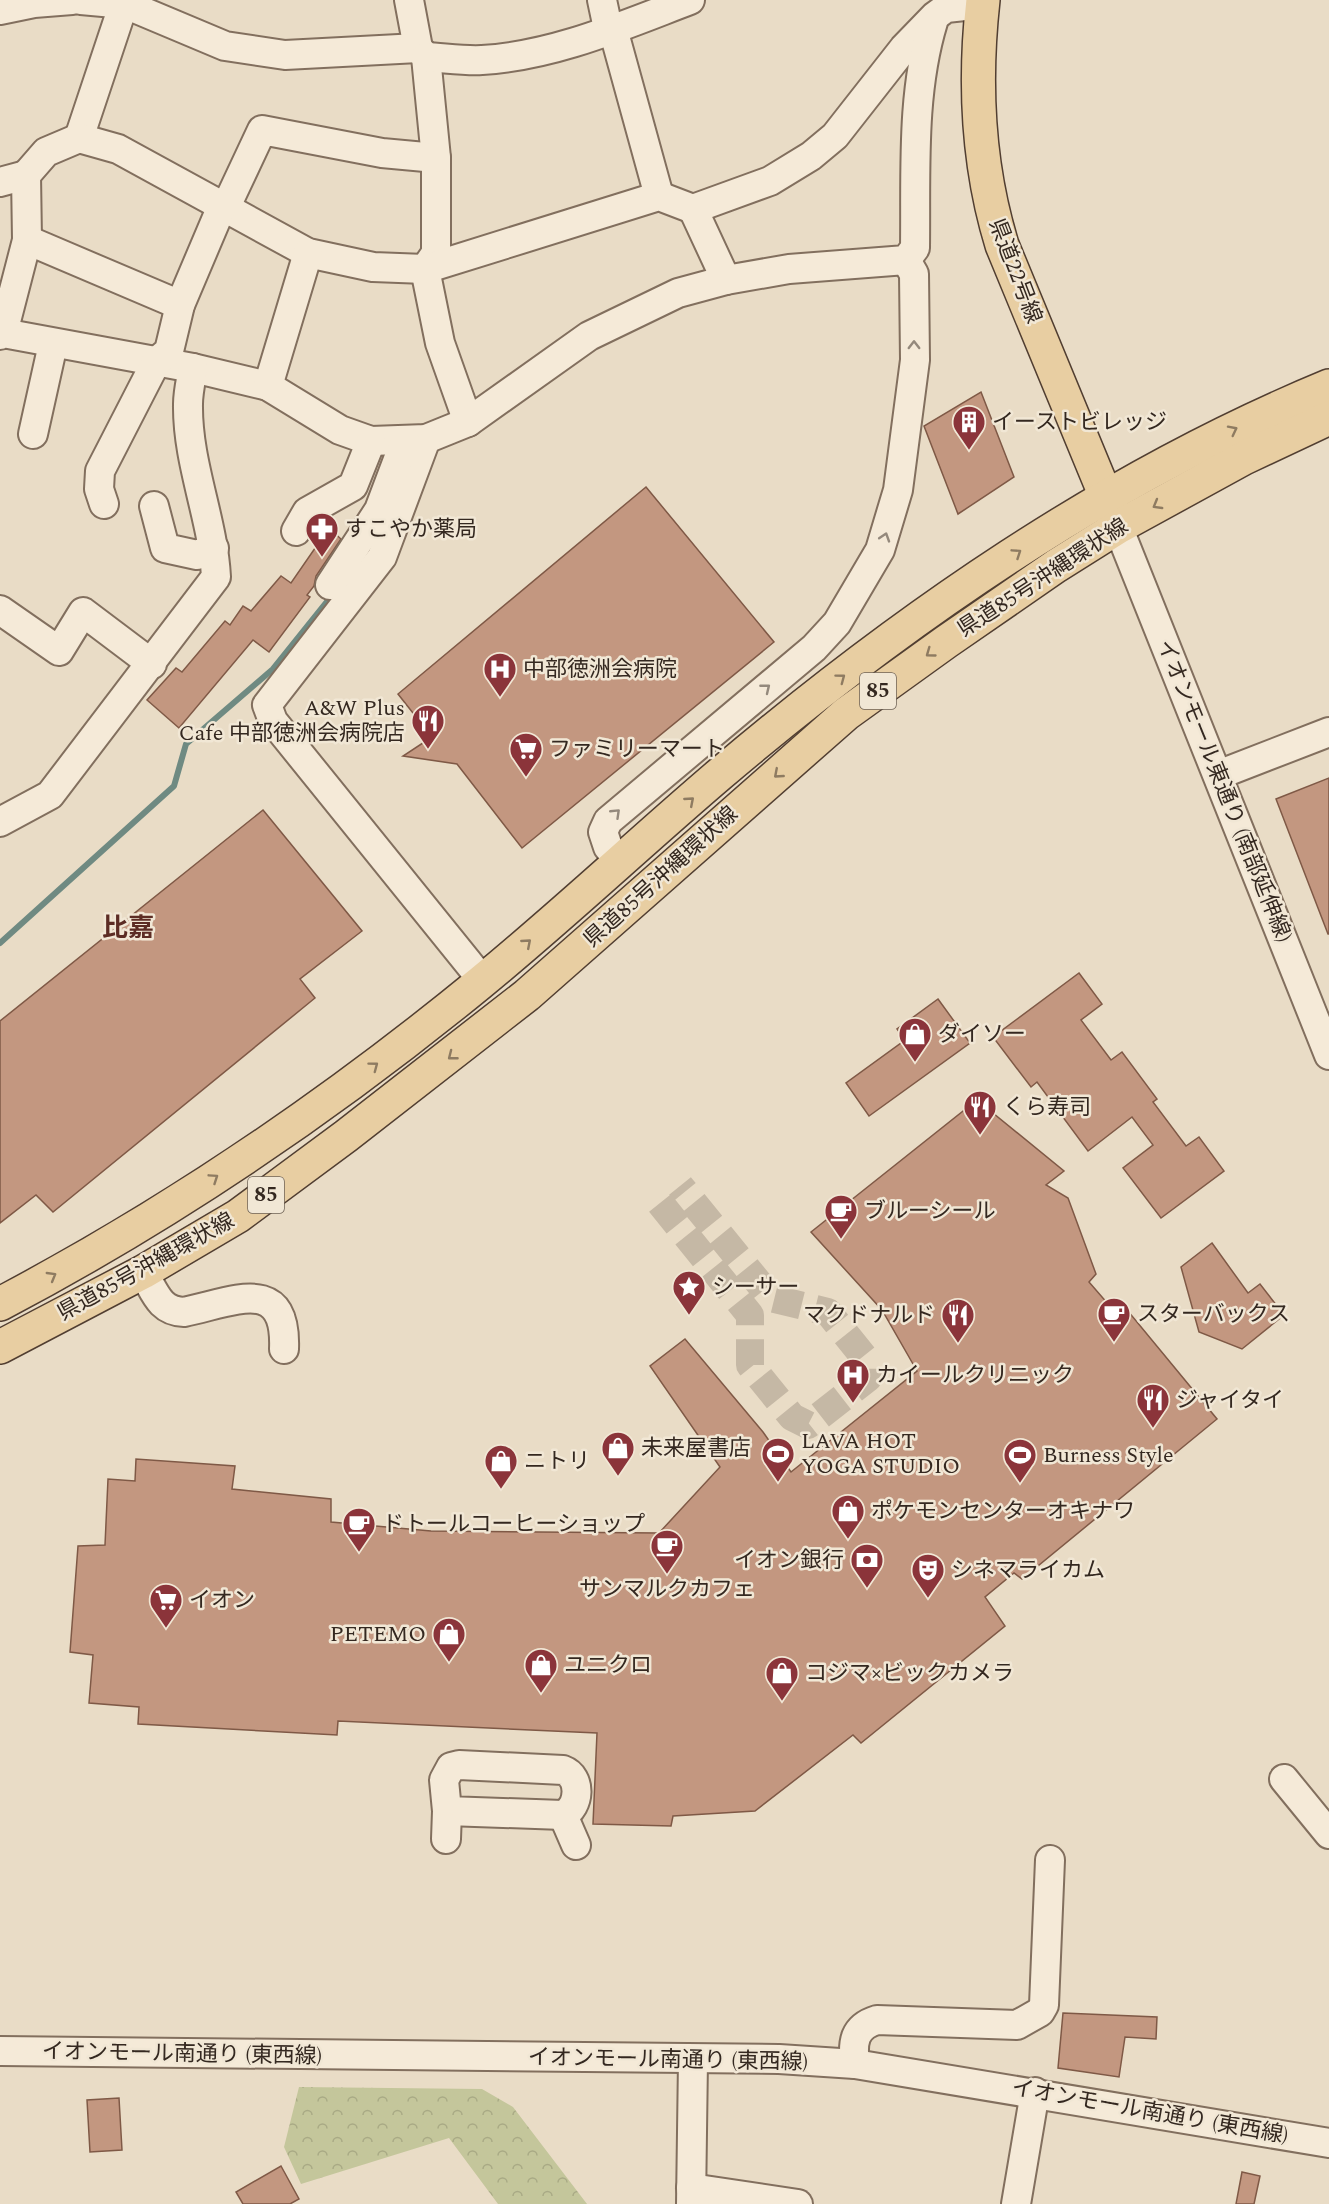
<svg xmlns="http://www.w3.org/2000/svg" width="1329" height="2204" viewBox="0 0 1329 2204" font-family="Spectral,'Noto Sans JP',serif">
	<defs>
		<pattern id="forest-crowns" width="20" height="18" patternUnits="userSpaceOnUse" patternTransform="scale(1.5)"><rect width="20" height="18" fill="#c4c69b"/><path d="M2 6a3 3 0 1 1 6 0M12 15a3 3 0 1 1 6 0" fill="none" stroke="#a9aa85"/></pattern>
	</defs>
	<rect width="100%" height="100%" fill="#e9dcc6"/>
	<!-- forest -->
	<polygon fill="url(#forest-crowns)" points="299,2087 482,2089 513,2107 587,2204 498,2204 449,2138 301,2184 284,2147"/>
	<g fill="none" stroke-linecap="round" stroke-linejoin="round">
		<!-- stream -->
		<polyline stroke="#6f8a82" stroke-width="6" points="0,943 174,786 186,744 273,669 334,593"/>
	</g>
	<!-- building -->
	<g fill="#c39780" stroke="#7f5946" stroke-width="1.5">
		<polygon points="981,392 1014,477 958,514 924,426"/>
		<polygon points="646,487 774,642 522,848 457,764 403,756 432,737 398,694"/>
		<polygon points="329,528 341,539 316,576 314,586 307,595 310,597 269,652 253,640 179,728 147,700 176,668 182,672 225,621 230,625 243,606 251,611 281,576 291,583"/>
		<polygon points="1329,778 1329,934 1328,934 1276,799"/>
		<polygon points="263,810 362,931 300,979 315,998 53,1212 36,1195 0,1223 0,1021"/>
		<polygon points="1079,973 1102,1004 1081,1020 1111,1060 1122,1052 1157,1099 1153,1102 1186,1146 1199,1137 1224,1171 1161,1218 1123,1168 1153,1145 1132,1117 1088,1151 1037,1082 1031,1087 993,1037"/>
		<polygon points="938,999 970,1043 869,1116 846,1083 905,1040 897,1029"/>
		<polygon points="977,1100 1064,1171 1046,1185 1068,1198 1096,1274 1089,1282 1115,1312 1123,1305 1217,1419 1022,1579 1014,1573 985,1597 1005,1626 861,1743 853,1735 755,1811 673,1816 671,1826 593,1824 597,1733 338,1721 337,1735 138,1724 139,1707 89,1703 93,1655 70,1652 78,1546 105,1545 108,1479 135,1481 136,1459 235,1466 232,1489 331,1499 331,1522 431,1531 659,1533 720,1467 650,1366 685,1339 763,1432 791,1472 917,1371 882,1310 811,1232"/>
		<polygon points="1212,1243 1248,1293 1260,1284 1284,1315 1242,1349 1199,1332 1181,1267"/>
		<polygon points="1063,2013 1157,2017 1156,2039 1125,2037 1119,2077 1058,2068"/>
		<polygon points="119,2098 122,2150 90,2152 87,2100"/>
		<polygon points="281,2166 299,2199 290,2204 243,2204 236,2192"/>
		<polygon points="1242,2172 1260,2176 1254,2204 1236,2204"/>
	</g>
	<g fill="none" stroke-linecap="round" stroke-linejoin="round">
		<!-- minor-tunnel -->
		<polyline stroke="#c5b8a5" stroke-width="28" stroke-dasharray="28 14" stroke-linecap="butt" points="660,1203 750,1315 750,1365 792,1417 808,1425 868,1378 868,1362 828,1312 771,1298 680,1186"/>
		<!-- minor casing -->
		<g stroke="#826f5e" stroke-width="32">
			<g id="minor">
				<polyline points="81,0 125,4 225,46 285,55 418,48"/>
				<polyline points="409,0 418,48 426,57 436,158 436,253 425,269 440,343 468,422"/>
				<polyline points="602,0 606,19 613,29 659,196"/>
				<polyline points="0,10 34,3 72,0"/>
				<path d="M 426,57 C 445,58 464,61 482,60 C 554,56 624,25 690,0"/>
				<polyline points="79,138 125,0"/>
				<polyline points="0,182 26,175"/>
				<polyline points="693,209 726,280"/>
				<polyline points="27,240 180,305"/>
				<polyline points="3,333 27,240 26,175 46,152 79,138 118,149 308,253 373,267 425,269 659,196 693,209 770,181 811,156 835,136 904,48 935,16 946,8 983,4"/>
				<path d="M 0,335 L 3,333 L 193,368 L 268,386 L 340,430 L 371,441 L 426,439 L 468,422 L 589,336 L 678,293 L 726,280 L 789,269 L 906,260 L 915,248 C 916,173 911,94 933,22"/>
				<polyline points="268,386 308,253"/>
				<polyline points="33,434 53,344"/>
				<polyline points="426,439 382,557 267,705 273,721 483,981"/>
				<polyline points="104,504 99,489 100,471 156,362 169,351 180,305 222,206 231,196 262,130 382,153 436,158"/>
				<polyline points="154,506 165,548 197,555 214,548"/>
				<polyline points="1118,527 1329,1055"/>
				<polyline points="296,531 307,512 353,486 371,441"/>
				<polyline points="330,585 379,510 405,441"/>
				<polyline points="0,610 59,651 83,612 152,664"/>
				<polyline points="1218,775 1329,732"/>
				<path d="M 0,822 L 50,795 L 216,577 C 213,519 187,463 188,404 C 188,392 191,380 193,368"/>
				<polyline points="620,862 608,847 603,832 608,821 814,648 837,623 880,550 898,490 915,360 914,274 906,260"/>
				<path d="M 143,1272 C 155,1292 159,1311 184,1312 C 233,1302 287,1274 284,1349"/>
				<path d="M 459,1765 L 563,1770 C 582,1777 580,1807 563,1815 L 447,1811 L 444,1780 L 451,1767 Z"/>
				<polyline points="1284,1779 1329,1834"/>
				<polyline points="563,1815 576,1845"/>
				<polyline points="446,1839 447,1811"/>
				<polyline points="0,2051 779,2059 855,2064 1329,2143"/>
				<path d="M 855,2064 C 852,2042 854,2027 877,2020 L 1017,2025 L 1040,2012 L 1044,2005 L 1050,1860"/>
				<polyline points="691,2188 798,2204"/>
				<polyline points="691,2204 693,2060"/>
				<polyline points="1016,2204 1035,2092"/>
			</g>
		</g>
		<!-- major casing -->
		<g stroke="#513e31" stroke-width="36">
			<g id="major">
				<path d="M 983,0 C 974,81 978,167 1002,245 L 1114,516"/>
				<path d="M 0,1304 C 171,1214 331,1105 480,983 C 562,916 639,843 720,774 C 903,619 1106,478 1329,386"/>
				<polyline points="0,1347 143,1272 238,1216 346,1136 527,995 846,714 946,642 1056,566 1118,527 1244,458 1329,418"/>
			</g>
		</g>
		<!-- minor -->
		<use href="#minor" stroke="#f5ead8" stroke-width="28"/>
		<!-- major -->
		<use href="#major" stroke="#e8cea2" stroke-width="33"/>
	</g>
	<!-- one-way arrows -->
	<defs><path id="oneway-chevron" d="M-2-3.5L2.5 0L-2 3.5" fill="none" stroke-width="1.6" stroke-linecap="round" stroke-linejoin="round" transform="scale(1.5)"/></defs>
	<g stroke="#94897c">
		<use href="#oneway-chevron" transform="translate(914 345) rotate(-90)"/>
		<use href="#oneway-chevron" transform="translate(885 537) rotate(-72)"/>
		<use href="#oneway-chevron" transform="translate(766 688) rotate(-39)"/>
		<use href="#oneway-chevron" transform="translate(616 813) rotate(-44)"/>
	</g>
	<g stroke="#8e7b61">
		<use href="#oneway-chevron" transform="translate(1233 430) rotate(-27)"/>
		<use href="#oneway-chevron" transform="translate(1157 505) rotate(150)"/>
		<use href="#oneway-chevron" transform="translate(1017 553) rotate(-34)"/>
		<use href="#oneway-chevron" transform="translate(930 653) rotate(144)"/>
		<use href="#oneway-chevron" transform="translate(841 678) rotate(-37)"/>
		<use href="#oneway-chevron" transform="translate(778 774) rotate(139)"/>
		<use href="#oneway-chevron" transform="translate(690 801) rotate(-41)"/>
		<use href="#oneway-chevron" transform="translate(527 943) rotate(-41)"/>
		<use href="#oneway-chevron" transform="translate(452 1056) rotate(142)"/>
		<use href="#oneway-chevron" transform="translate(374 1066) rotate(-37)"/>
		<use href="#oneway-chevron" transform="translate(214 1178) rotate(-34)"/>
		<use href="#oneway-chevron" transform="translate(52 1276) rotate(-30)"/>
	</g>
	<!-- icons -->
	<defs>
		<g id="building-pin" transform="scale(1.725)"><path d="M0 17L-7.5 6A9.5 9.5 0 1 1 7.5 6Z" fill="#8b343a" stroke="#f1e7d5"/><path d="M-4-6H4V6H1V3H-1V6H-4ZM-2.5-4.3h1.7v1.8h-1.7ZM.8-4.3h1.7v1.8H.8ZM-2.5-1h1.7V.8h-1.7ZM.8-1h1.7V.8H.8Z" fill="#fff"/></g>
		<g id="pharmacy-pin" transform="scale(1.725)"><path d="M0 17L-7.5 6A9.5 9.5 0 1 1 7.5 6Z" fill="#8b343a" stroke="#f1e7d5"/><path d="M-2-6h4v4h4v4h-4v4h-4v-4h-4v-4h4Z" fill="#fff"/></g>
		<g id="hospital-pin" transform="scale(1.725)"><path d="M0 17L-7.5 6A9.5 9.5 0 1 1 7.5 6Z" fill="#8b343a" stroke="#f1e7d5"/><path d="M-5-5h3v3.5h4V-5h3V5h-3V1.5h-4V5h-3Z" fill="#fff"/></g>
		<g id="restaurant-pin" transform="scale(1.725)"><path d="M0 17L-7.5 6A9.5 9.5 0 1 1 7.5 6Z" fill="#8b343a" stroke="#f1e7d5"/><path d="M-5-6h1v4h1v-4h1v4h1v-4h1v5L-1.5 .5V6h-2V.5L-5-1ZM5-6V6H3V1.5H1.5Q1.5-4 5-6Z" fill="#fff"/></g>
		<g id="supermarket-pin" transform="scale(1.725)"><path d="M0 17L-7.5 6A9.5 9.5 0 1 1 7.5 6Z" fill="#8b343a" stroke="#f1e7d5"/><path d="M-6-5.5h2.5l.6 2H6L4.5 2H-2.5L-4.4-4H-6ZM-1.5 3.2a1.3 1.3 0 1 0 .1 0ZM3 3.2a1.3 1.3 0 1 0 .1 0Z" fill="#fff"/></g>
		<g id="shop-pin" transform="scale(1.725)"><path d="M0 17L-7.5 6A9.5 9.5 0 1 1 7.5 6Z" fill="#8b343a" stroke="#f1e7d5"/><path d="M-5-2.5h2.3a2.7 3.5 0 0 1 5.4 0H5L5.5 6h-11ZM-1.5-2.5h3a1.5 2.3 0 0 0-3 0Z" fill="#fff"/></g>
		<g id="cafe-pin" transform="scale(1.725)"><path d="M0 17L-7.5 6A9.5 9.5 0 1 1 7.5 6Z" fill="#8b343a" stroke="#f1e7d5"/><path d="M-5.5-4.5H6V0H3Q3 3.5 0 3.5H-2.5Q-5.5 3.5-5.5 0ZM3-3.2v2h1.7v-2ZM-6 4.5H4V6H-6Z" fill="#fff"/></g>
		<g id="sight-pin" transform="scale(1.725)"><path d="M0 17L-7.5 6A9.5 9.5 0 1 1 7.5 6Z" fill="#8b343a" stroke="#f1e7d5"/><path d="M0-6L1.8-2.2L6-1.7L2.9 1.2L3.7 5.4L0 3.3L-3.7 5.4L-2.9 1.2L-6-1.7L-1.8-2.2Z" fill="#fff"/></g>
		<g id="stadium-pin" transform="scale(1.725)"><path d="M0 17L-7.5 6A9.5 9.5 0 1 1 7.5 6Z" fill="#8b343a" stroke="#f1e7d5"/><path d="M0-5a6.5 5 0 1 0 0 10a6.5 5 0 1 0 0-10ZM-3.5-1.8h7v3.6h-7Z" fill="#fff"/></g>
		<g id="bank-pin" transform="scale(1.725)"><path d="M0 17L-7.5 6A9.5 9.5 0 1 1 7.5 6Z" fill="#8b343a" stroke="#f1e7d5"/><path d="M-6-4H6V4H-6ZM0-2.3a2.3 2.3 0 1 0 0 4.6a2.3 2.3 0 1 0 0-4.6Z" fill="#fff"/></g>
		<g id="theatre-pin" transform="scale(1.725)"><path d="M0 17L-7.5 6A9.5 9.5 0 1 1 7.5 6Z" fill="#8b343a" stroke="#f1e7d5"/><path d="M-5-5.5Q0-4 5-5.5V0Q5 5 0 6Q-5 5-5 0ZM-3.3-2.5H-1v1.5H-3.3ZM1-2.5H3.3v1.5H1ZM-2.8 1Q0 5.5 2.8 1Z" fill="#fff"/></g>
	</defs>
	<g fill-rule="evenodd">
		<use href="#building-pin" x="969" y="422"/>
		<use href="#pharmacy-pin" x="322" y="529"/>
		<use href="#hospital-pin" x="500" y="669"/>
		<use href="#restaurant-pin" x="428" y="721"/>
		<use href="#supermarket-pin" x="526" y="749"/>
		<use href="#shop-pin" x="915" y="1034"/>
		<use href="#restaurant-pin" x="980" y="1107"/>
		<use href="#cafe-pin" x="841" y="1211"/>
		<use href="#sight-pin" x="689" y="1287"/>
		<use href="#cafe-pin" x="1114" y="1314"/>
		<use href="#restaurant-pin" x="958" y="1315"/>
		<use href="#hospital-pin" x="853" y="1375"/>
		<use href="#restaurant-pin" x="1153" y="1400"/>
		<use href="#shop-pin" x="618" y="1448"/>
		<use href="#stadium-pin" x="778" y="1454"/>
		<use href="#stadium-pin" x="1020" y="1455"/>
		<use href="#shop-pin" x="501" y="1461"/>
		<use href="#shop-pin" x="848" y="1511"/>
		<use href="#cafe-pin" x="359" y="1524"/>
		<use href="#cafe-pin" x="667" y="1546"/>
		<use href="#bank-pin" x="867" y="1560"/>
		<use href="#theatre-pin" x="928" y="1570"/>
		<use href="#supermarket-pin" x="166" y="1600"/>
		<use href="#shop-pin" x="449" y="1634"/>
		<use href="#shop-pin" x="541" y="1665"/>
		<use href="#shop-pin" x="782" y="1673"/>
	</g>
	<g text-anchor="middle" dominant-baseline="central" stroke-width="5" stroke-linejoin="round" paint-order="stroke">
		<!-- shield labels -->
		<g fill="#f1e7d5" stroke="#6d6156" stroke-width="1.5">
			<rect x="860" y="673" width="36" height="36" rx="4.5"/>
			<rect x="248" y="1177" width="36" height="36" rx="4.5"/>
		</g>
		<g font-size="21" font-weight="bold" fill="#342820">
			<text x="878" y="691">85</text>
			<text x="266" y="1195">85</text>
		</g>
		<!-- street labels -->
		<g font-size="22" fill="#342820" stroke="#f1e7d5">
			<text transform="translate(1015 271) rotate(69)">県道22号線</text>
			<text transform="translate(1043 578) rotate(-33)">県道85号沖縄環状線</text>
			<text transform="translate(1224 791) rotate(68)">イオンモール東通り (南部延伸線)</text>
			<text transform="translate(661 877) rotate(-42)">県道85号沖縄環状線</text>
			<text transform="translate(146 1267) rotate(-29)">県道85号沖縄環状線</text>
			<text transform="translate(182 2054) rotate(1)">イオンモール南通り (東西線)</text>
			<text transform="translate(668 2060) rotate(1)">イオンモール南通り (東西線)</text>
			<text transform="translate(1150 2112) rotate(10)">イオンモール南通り (東西線)</text>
		</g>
		<!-- poi labels -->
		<g font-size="22" fill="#342820" stroke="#f1e7d5" text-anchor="start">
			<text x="992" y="422">イーストビレッジ</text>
			<text x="345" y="529">すこやか薬局</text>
			<text x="523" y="669">中部徳洲会病院</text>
			<text x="405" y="708" text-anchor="end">A&amp;W Plus<tspan x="405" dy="25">Cafe 中部徳洲会病院店</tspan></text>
			<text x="549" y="749">ファミリーマート</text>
			<text x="938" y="1034">ダイソー</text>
			<text x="1003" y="1107">くら寿司</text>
			<text x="864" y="1211">ブルーシール</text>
			<text x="712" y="1287">シーサー</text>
			<text x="1137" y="1314">スターバックス</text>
			<text x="935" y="1315" text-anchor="end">マクドナルド</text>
			<text x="876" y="1375">カイールクリニック</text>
			<text x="1176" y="1400">ジャイタイ</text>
			<text x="801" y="1441">LAVA HOT<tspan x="801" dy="25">YOGA STUDIO</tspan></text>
			<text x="641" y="1448">未来屋書店</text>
			<text x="1043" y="1455">Burness Style</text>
			<text x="524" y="1461">ニトリ</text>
			<text x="871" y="1511">ポケモンセンターオキナワ</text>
			<text x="382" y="1524">ドトールコーヒーショップ</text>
			<text x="844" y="1560" text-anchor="end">イオン銀行</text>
			<text x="951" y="1570">シネマライカム</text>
			<text x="667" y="1589" text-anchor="middle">サンマルクカフェ</text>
			<text x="189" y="1600">イオン</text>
			<text x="426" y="1634" text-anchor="end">PETEMO</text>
			<text x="564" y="1665">ユニクロ</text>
			<text x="805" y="1673">コジマ×ビックカメラ</text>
		</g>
		<!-- quarter labels -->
		<g font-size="26" font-weight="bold" fill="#5c2c24" stroke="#f1e7d5">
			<text x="128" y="928">比嘉</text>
		</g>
	</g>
</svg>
